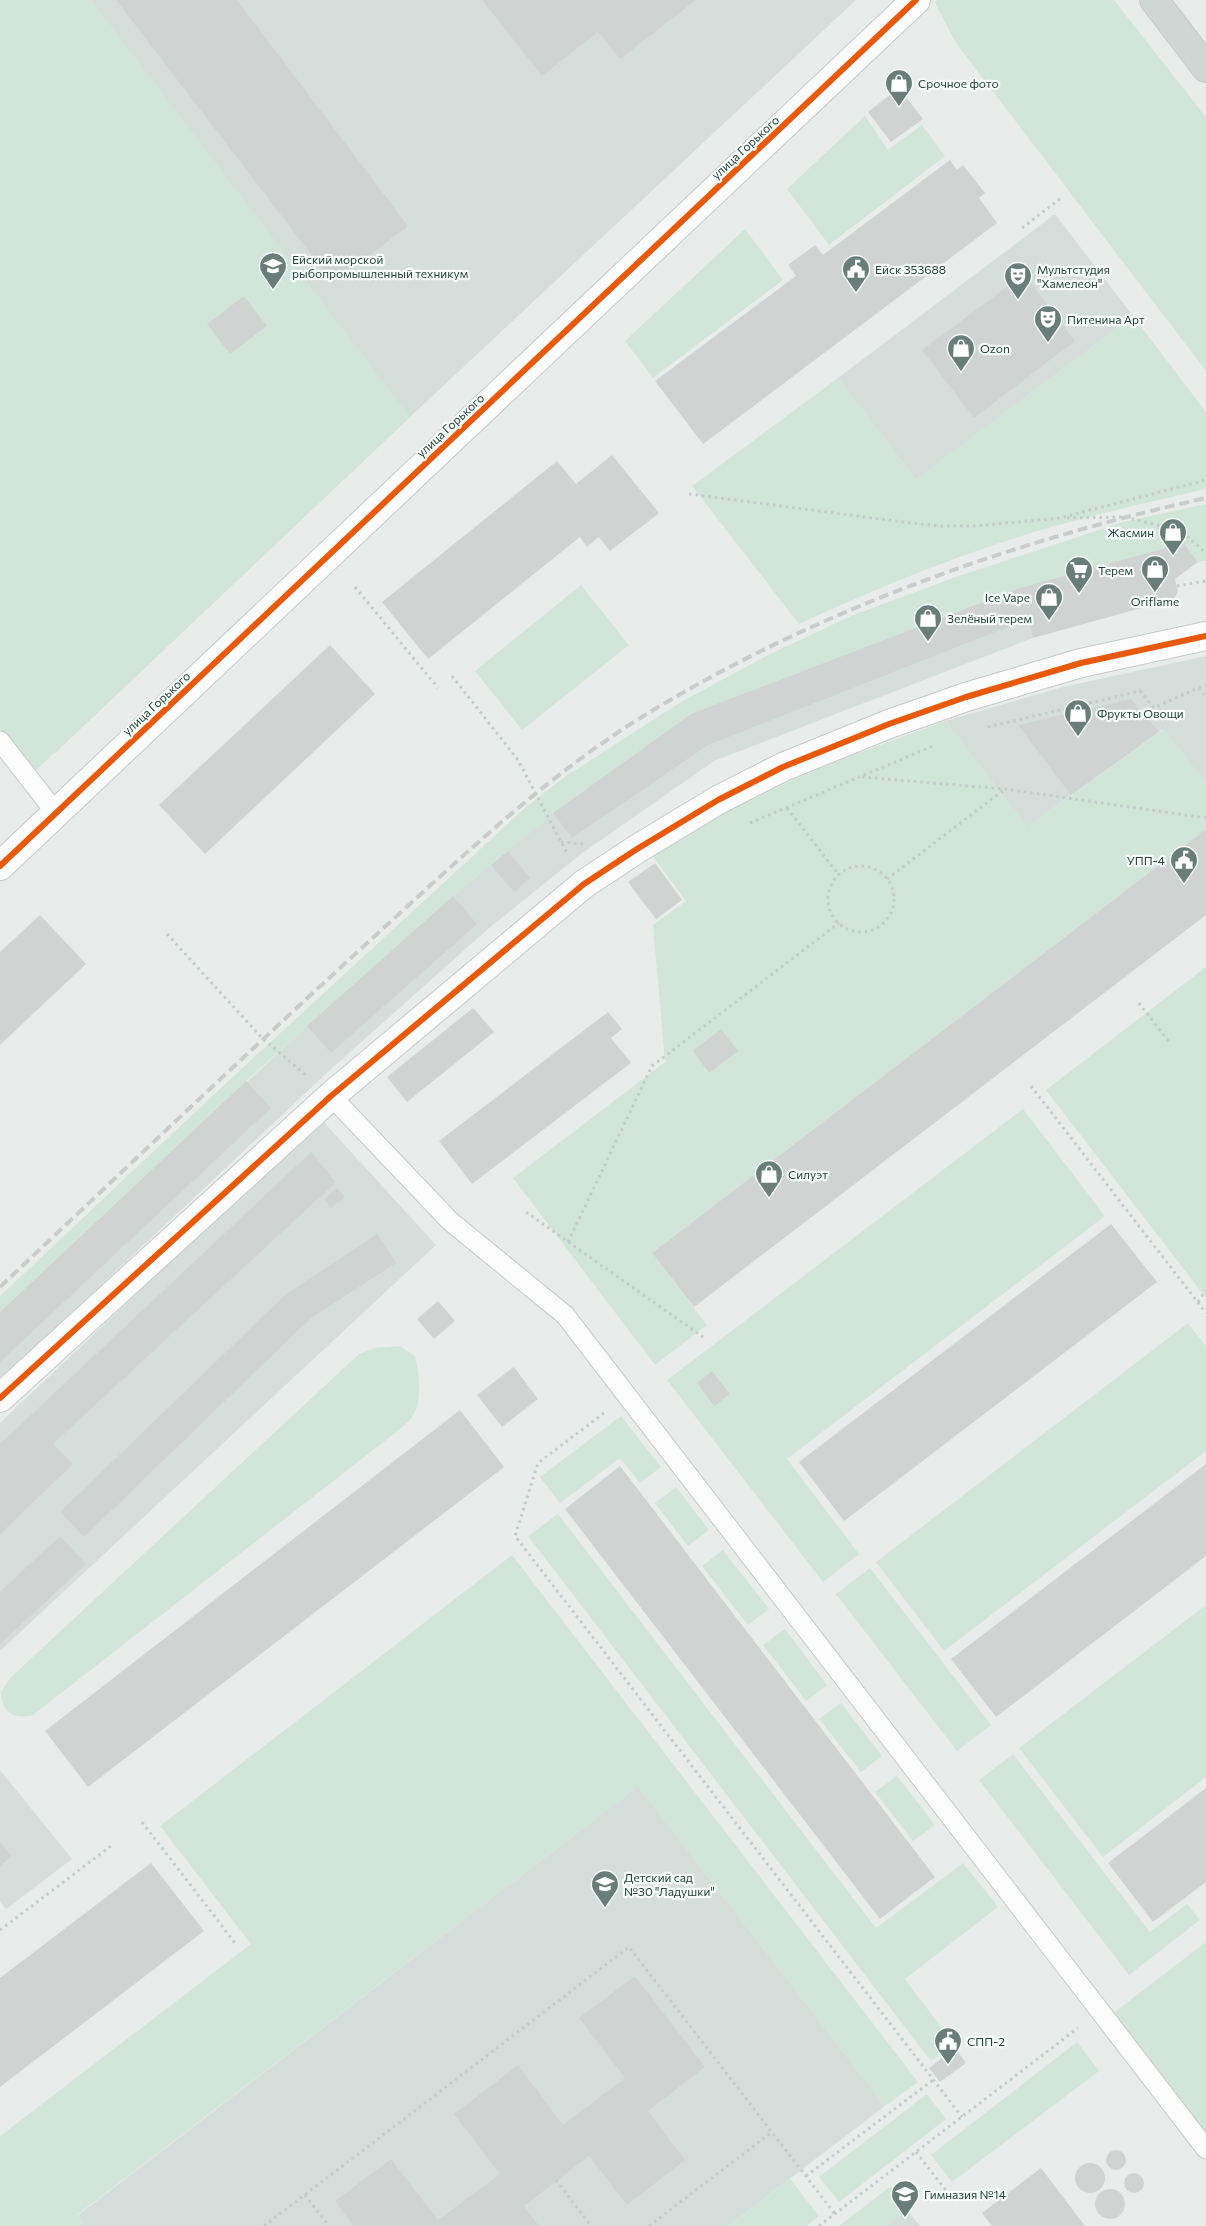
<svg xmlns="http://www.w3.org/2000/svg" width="1206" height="2226" viewBox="0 0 1206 2226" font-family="Commissioner,sans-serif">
	<rect width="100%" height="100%" fill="#e8edeb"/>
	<!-- built -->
	<g fill="#d6dedb">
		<polygon points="0,0 856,0 410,417 55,753 0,683"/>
		<polygon points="1055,214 1133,316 916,480 838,378"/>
		<polygon points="1020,588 1033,638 714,761 581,854 488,929 330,1070 0,1380 0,1312 307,1026 453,896 553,813 691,714"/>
		<polygon points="1206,656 1206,783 1163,729 1027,827 945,721 1063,687"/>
		<polygon points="321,1119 436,1245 0,1651 0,1423"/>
		<polygon points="0,1770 72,1859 6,1909 0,1901"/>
		<polygon points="638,1786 885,2106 728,2226 85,2226 77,2216"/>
		<polygon points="907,2210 920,2226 886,2226"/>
	</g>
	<!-- green -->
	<g fill="#d1e6d8">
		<polygon points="0,0 91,0 410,417 33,773 0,729"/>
		<polygon points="937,0 1114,0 1206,117 1206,371 956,43 935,3"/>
		<polygon points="865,116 888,150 922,125 945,156 829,245 787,189"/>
		<polygon points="745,229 783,280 653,378 625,341"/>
		<path d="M 1133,316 L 1206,412 L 1206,489 C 1154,501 1102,513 1051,527 C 965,552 881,586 799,624 L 692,486 L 838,378 L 916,480 Z"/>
		<polygon points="1206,504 1206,561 1198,562 1179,537 1163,549 691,714 553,813 453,896 246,1081 0,1312 0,1296 225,1084 526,807 566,776 681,702 768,655 851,616 950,579 1123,522"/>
		<polygon points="581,585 629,645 522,730 475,671"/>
		<polygon points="945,721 1027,827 1164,729 1206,783 1206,829 652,1253 707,1325 655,1365 513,1178 665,1062 653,925 686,901 652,855 682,834 784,784 824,766"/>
		<polygon points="1206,967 1206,1298 1046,1090"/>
		<polygon points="1023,1109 1105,1216 787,1459 859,1554 823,1582 667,1380"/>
		<polygon points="1188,1323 1206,1346 1206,1451 944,1651 876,1562"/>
		<path d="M 400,1346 L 415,1356 C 419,1373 423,1403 412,1417 C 408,1423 401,1428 395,1433 L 33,1715 C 14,1720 1,1712 1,1692 L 10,1678 L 359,1354 L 375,1348 Z"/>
		<polygon points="621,1416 661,1467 640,1483 620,1458 560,1503 540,1477"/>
		<polygon points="676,1487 709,1530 688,1546 655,1503"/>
		<polygon points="558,1514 876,1928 963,1863 998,1907 905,1979 954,2044 931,2061 528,1536"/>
		<polygon points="723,1550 769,1609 748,1625 702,1566"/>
		<polygon points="512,1555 918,2082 885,2106 638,1786 77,2215 85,2226 0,2226 0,2136 251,1944 160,1826"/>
		<polygon points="870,1568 991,1725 957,1751 836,1594"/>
		<polygon points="1206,1605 1206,1777 1103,1857 1019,1748"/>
		<polygon points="785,1629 827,1685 806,1701 763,1645"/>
		<polygon points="841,1703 882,1756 861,1772 819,1719"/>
		<polygon points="1013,1754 1150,1932 1187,1904 1200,1920 1129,1975 979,1780"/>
		<polygon points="897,1776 935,1825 913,1841 875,1792"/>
		<polygon points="1206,1942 1206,2137 1112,2014"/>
		<polygon points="1077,2042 1099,2071 952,2182 931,2155"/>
		<polygon points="927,2094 946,2119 839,2202 819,2177"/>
		<polygon points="790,2179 819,2216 806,2226 728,2226"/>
		<polygon points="891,2186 907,2210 886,2226 839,2226"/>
	</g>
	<!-- building -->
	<g fill="#cfd4d2">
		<polygon points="116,0 237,0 408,226 333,283"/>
		<polygon points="482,0 696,0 620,59 598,32 542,76"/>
		<polygon points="899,88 923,119 891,142 868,112"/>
		<polygon points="950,160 957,170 963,165 985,193 979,198 997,223 703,444 655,381 796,276 788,265 815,245 823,255"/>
		<polygon points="1024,274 1075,341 974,418 922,350"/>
		<polygon points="244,296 267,326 230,354 207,324"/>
		<polygon points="612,455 659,513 610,551 599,537 587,547 580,537 428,659 382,602 557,461 576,484"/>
		<polygon points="1179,537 1198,562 1175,579 1178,592 1174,599 1033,638 1028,619 708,745 572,838 553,813 691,714 1020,588 1163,549"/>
		<polygon points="330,645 375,694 205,854 159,805"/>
		<polygon points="1131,699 1159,732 1071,795 1018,725"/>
		<polygon points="1206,829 1206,915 694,1307 652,1253"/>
		<polygon points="508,851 530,878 514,892 491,865"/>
		<polygon points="655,863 682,900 656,919 628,882"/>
		<polygon points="453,896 477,924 331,1053 307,1026"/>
		<polygon points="40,915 86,964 0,1045 0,952"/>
		<polygon points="473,1008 494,1032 407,1102 387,1077"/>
		<polygon points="608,1012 622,1029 611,1038 631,1063 472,1184 439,1141"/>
		<polygon points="721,1029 738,1051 709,1073 693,1051"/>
		<polygon points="246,1081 271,1108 0,1362 0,1312"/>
		<polygon points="311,1152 336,1182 53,1444 73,1464 0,1534 0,1444"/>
		<polygon points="337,1188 345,1197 331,1208 324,1200"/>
		<polygon points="1111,1224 1157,1282 844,1521 799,1462"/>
		<polygon points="377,1234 396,1263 310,1319 84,1537 60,1512 286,1294"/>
		<polygon points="438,1301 455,1321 434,1339 417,1319"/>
		<polygon points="514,1367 538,1399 502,1427 477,1395"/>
		<polygon points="712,1371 730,1394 714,1406 697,1383"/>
		<polygon points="460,1410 504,1467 88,1787 45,1731"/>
		<polygon points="1206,1464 1206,1556 996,1717 951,1659"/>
		<polygon points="620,1466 935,1877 880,1919 565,1509"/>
		<polygon points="60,1536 86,1564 0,1644 0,1592"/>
		<polygon points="1206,1788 1206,1882 1153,1922 1108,1863"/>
		<polygon points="0,1842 12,1856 0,1866"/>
		<polygon points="151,1863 204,1931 0,2087 0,1978"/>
		<polygon points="635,1976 705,2067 648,2111 685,2160 627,2205 589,2156 524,2206 539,2226 353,2226 335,2201 391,2159 438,2220 500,2174 454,2114 518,2065 563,2125 625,2078 579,2018"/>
		<polygon points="955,2048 966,2063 940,2082 929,2068"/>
		<circle cx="1116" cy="2160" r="10"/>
		<circle cx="1090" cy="2178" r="15"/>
		<polygon points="1041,2168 1085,2226 992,2226 982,2213"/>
		<circle cx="1134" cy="2183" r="10"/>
		<circle cx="1110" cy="2204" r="15"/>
	</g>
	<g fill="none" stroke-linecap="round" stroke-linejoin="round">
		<!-- service casing -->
		<g stroke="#c5cac8" stroke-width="21">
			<g id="service">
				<polyline points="0,741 56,813"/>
				<polyline points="331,1096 450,1221 565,1315 1206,2149"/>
			</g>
		</g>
		<!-- minor casing -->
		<g stroke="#c5cac8" stroke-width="30">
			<g id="minor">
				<polyline points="0,866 916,0"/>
				<polyline points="0,1398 331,1096 584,884 637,849 718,800 783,767 889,724 966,697 1081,663 1206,636"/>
			</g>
		</g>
		<!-- primary casing -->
		<g stroke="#c3ccc9" stroke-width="30">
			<polyline id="primary" points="1154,0 1206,68"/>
		</g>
		<!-- path -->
		<g stroke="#c3ccca" stroke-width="3" stroke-dasharray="2.5 4" stroke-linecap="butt">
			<polyline points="1022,228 1061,198"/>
			<polyline points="689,494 911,523 941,526 974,526 1060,518 1206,480"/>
			<polyline points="1067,518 1125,517 1181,531 1206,553"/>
			<polyline points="1177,586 1206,581"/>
			<polyline points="355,587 438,688"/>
			<polyline points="452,676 518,760 568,855"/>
			<polyline points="1199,688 1206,697"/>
			<polyline points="988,727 1140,691 1154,708 1206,684"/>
			<polyline points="862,777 1005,789 1206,818"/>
			<polyline points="787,808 839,875"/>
			<polyline points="750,823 933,746"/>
			<polyline points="561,842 583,844"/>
			<circle cx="861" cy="899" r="33"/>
			<polyline points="887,879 1005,789"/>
			<polyline points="167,934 262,1038 307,1076"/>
			<polyline points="1139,1003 1169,1042"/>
			<polyline points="1031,1086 1206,1313"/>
			<polyline points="526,1212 703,1337"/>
			<polyline points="568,1242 652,1066 839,923"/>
			<polyline points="1198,1302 1206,1290"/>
			<polyline points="604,1413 538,1463 515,1536 962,2117"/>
			<polyline points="142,1822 235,1943"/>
			<polyline points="0,1930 111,1846"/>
			<polyline points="916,2152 949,2194"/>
			<polyline points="806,2176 933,2080"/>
			<polyline points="556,2180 591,2226"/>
			<polyline points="305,2195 329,2226"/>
			<polyline points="264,2226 629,1947 835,2214"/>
			<polyline points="649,2226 772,2132"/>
			<polyline points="819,2226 1078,2028"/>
		</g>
		<!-- service -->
		<use href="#service" stroke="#fcfcfc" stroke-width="19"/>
		<!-- minor -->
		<use href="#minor" stroke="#fcfcfc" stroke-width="28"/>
		<!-- primary -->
		<use href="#primary" stroke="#cfd7d5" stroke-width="28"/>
		<!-- rail -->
		<path stroke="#c9cdcc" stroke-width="4" stroke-dasharray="10 5" stroke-linecap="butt" d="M 0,1287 C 125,1169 250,1050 377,934 C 463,856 546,776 645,715 C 817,610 1009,542 1206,498"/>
		<!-- cycleway casing -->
		<g stroke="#f7fbf9" stroke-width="9">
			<g id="cycleway">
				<polyline points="0,866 916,0"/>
				<polyline points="0,1398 331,1096 584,884 637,849 718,800 783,767 889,724 966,697 1081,663 1206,636"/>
			</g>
		</g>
		<!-- cycleway -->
		<use href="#cycleway" stroke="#e8590c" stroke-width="6"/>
	</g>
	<!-- icons -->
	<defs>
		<g id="shop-pin" transform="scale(1.4375)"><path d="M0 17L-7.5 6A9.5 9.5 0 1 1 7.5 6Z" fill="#697e78" stroke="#f7fbf9"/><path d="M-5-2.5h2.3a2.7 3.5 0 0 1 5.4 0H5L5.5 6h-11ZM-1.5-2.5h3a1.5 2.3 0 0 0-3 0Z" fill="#fff"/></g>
		<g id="university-pin" transform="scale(1.4375)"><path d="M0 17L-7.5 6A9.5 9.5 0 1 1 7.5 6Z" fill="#697e78" stroke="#f7fbf9"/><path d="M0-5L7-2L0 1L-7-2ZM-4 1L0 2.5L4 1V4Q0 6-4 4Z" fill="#fff"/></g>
		<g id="civic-pin" transform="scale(1.4375)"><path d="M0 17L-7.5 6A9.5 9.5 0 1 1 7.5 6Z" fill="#697e78" stroke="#f7fbf9"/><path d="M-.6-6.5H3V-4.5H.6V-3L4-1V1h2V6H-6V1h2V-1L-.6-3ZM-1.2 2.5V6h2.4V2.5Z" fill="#fff"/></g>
		<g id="theatre-pin" transform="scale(1.4375)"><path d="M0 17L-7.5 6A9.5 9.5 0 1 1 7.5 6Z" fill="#697e78" stroke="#f7fbf9"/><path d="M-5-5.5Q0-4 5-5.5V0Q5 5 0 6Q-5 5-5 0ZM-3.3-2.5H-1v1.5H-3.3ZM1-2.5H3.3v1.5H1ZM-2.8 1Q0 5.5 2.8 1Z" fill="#fff"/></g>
		<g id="supermarket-pin" transform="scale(1.4375)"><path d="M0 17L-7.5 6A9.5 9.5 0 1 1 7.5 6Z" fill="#697e78" stroke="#f7fbf9"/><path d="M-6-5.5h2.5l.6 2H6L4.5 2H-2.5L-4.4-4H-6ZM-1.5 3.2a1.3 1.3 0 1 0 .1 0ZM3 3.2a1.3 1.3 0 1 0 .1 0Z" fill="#fff"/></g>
		<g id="school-pin" transform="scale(1.4375)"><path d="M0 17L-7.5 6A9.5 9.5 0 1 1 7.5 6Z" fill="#697e78" stroke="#f7fbf9"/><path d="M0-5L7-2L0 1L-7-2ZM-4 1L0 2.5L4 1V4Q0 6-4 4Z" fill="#fff"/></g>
	</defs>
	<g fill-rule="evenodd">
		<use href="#shop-pin" x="899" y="83"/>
		<use href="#university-pin" x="273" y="266"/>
		<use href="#civic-pin" x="856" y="269"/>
		<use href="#theatre-pin" x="1018" y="276"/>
		<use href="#theatre-pin" x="1048" y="319"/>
		<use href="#shop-pin" x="961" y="348"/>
		<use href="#shop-pin" x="1173" y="532"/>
		<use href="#shop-pin" x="1155" y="569"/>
		<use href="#supermarket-pin" x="1079" y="570"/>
		<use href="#shop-pin" x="1049" y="597"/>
		<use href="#shop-pin" x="928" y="618"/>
		<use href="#shop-pin" x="1078" y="713"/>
		<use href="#civic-pin" x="1184" y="860"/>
		<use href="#shop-pin" x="769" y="1174"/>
		<use href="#school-pin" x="605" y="1884"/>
		<use href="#civic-pin" x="948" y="2041"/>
		<use href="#school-pin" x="905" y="2194"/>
	</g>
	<g text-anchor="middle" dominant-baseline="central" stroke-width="4.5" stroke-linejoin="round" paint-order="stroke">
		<!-- poi labels -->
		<g font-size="12" fill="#24423a" stroke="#f7fbf9" text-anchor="start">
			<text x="918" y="83">Срочное фото</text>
			<text x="292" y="259">Ейский морской<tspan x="292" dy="14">рыбопромышленный техникум</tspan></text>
			<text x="875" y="269">Ейск 353688</text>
			<text x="1037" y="269">Мультстудия<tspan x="1037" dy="14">"Хамелеон"</tspan></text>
			<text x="1067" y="319">Питенина Арт</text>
			<text x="980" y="348">Ozon</text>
			<text x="1154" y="532" text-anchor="end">Жасмин</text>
			<text x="1098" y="570">Терем</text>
			<text x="1030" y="597" text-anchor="end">Ice Vape</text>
			<text x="1155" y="601" text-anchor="middle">Oriflame</text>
			<text x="947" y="618">Зелёный терем</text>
			<text x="1097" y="713">Фрукты Овощи</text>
			<text x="1165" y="860" text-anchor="end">УПП-4</text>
			<text x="788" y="1174">Силуэт</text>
			<text x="624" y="1877">Детский сад<tspan x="624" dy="14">№30 "Ладушки"</tspan></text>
			<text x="967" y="2041">СПП-2</text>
			<text x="924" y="2194">Гимназия №14</text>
		</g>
		<!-- street labels -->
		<g font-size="12" fill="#24423a" stroke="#f7fbf9">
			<text transform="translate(745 147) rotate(-43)">улица Горького</text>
			<text transform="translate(450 425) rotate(-43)">улица Горького</text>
			<text transform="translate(156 703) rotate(-43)">улица Горького</text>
		</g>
	</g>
</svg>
